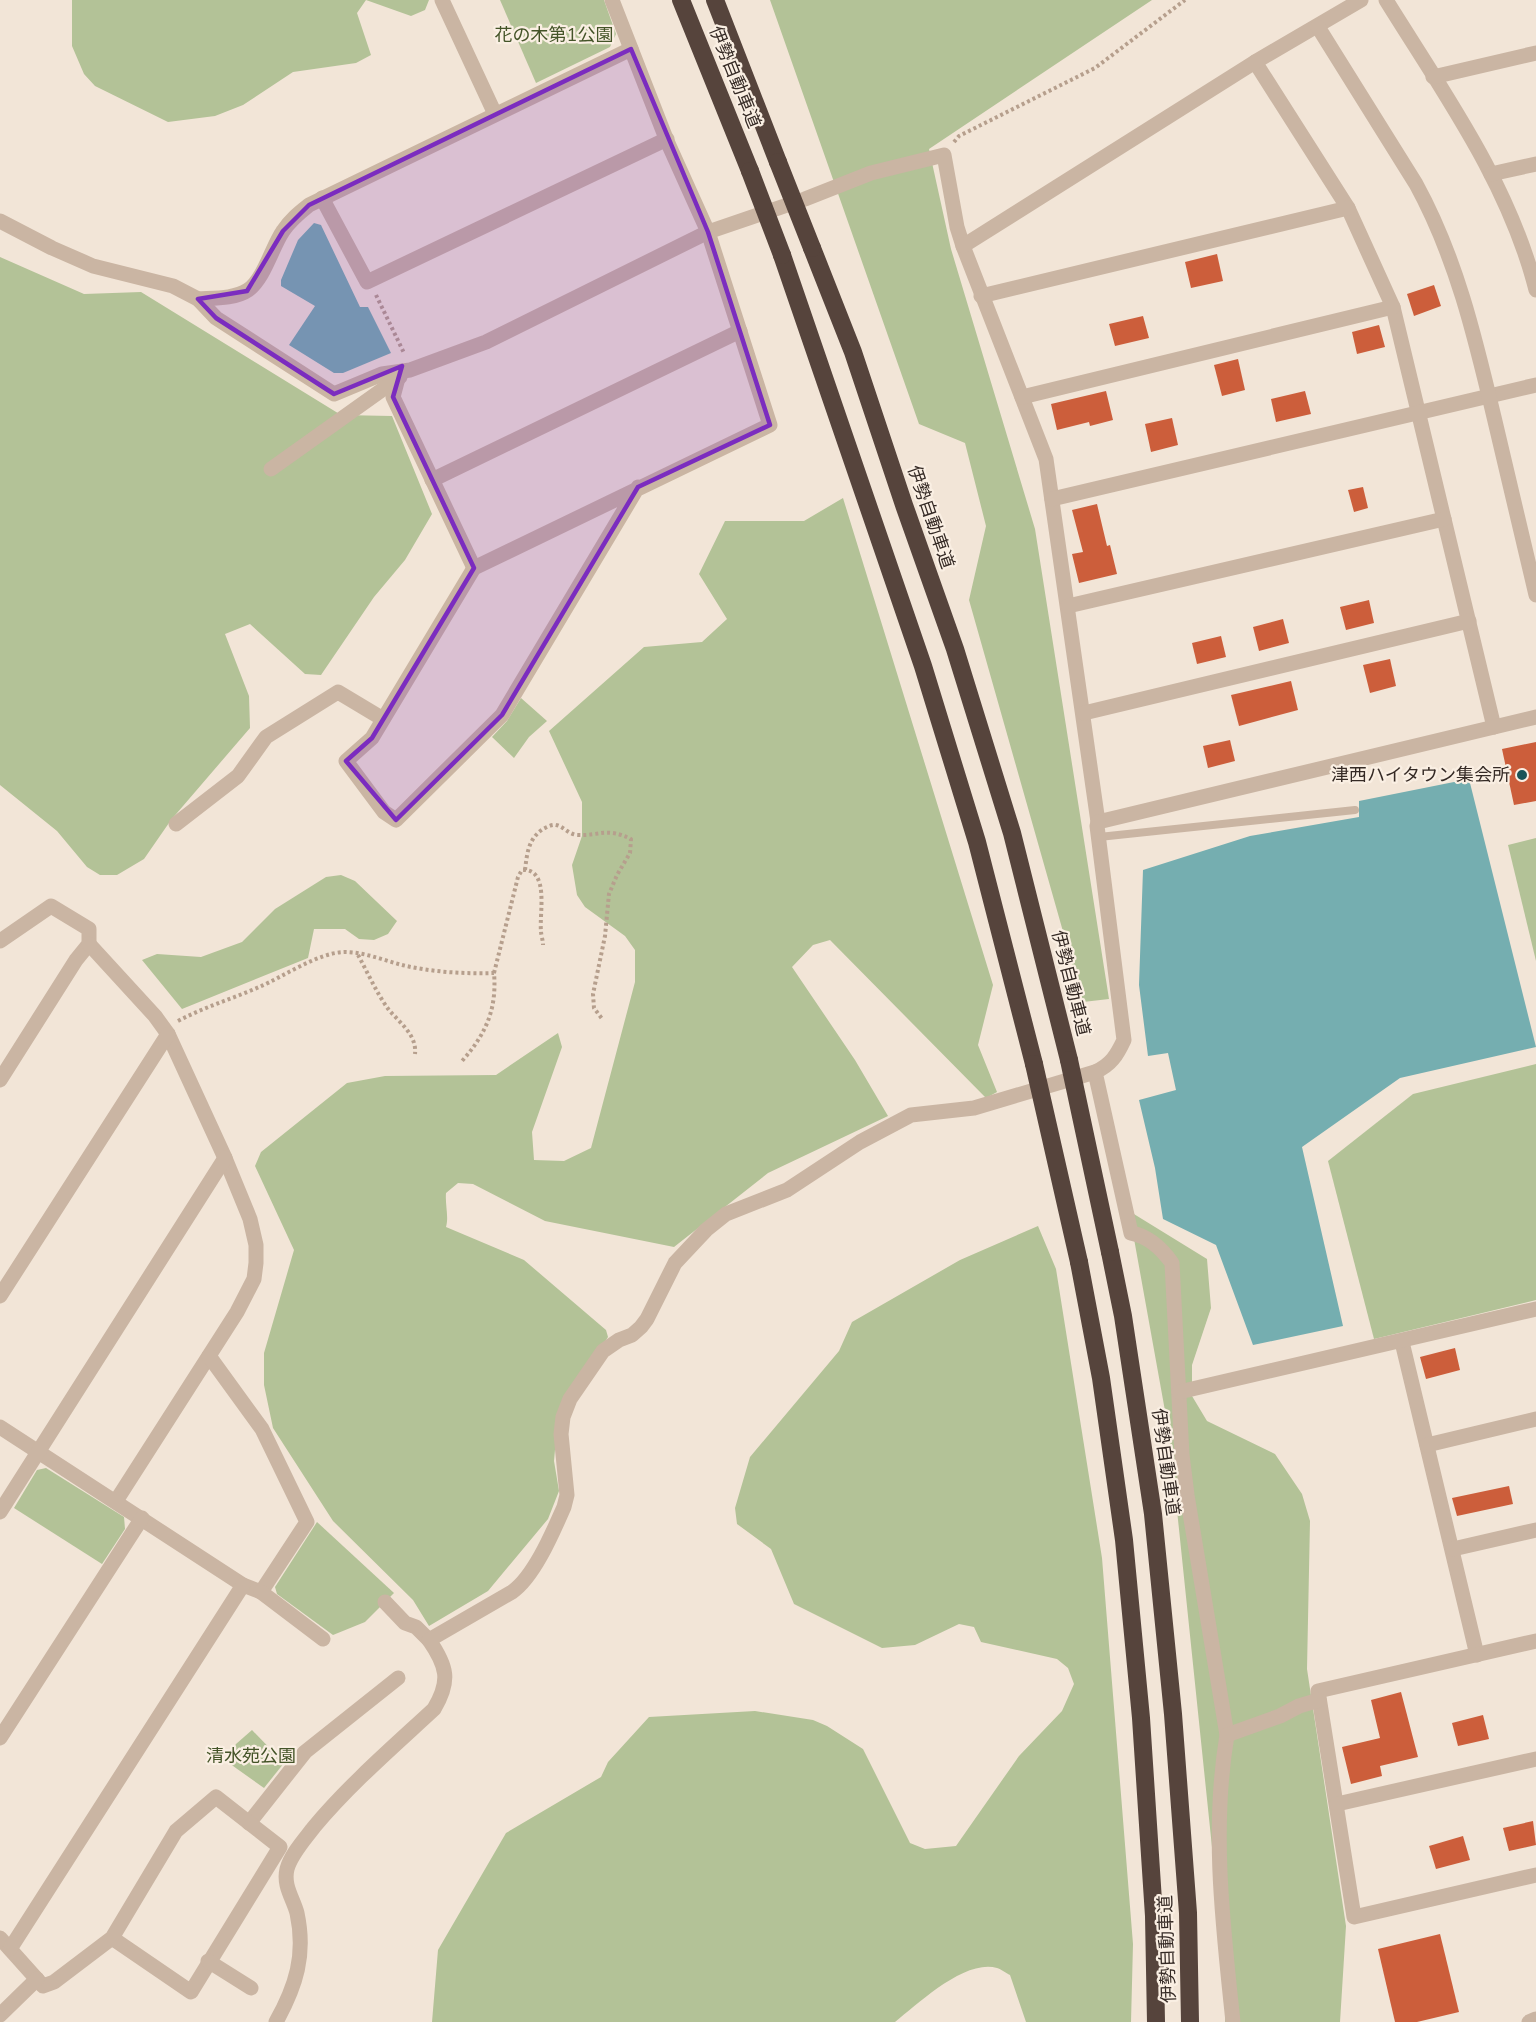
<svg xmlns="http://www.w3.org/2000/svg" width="1536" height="2022" viewBox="0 0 1536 2022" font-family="'Nunito Sans','Noto Sans JP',sans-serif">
	<rect width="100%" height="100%" fill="#f2e5d7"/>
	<!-- green -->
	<g fill="#b3c297">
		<polygon points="72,0 429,0 425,10 411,16 366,0 357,13 371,55 356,63 293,72 243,105 215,116 168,122 95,86 84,74 72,46"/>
		<polygon points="500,0 604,0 616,34 610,47 536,83"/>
		<polygon points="770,0 1152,0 929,149 951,249 1035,529 1109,999 1083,1002 969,600 986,526 965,443 919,424"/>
		<polygon points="0,257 84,294 141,292 341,415 392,416 432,514 405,560 374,597 321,675 305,674 250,624 225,634 249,696 250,728 171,820 144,859 117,875 100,875 87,867 57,831 0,785"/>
		<path d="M 843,498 L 993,985 L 978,1045 L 997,1092 L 986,1098 L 830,940 L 813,945 L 792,967 L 855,1060 L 888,1116 L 768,1173 L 674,1247 L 545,1221 L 473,1184 L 458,1183 L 446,1193 C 445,1205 449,1217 446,1227 L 524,1260 L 606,1330 L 608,1337 L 558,1416 L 554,1461 L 559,1491 L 548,1519 L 488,1591 L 429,1626 L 413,1600 L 333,1521 L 273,1428 L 264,1385 L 264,1353 L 294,1250 L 255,1166 L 261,1152 L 347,1083 L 385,1076 L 496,1075 L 558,1033 L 562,1047 L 532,1132 L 534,1160 L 564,1161 L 591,1148 L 635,982 L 635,950 L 625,936 L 585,907 L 577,895 L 572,865 L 582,836 L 582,802 L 549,731 L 644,647 L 702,642 L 727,619 L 699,574 L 725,521 L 804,521 Z"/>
		<polygon points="521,698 547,721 529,737 514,758 492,737 507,721"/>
		<polygon points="1536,838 1536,961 1508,845"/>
		<polygon points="341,875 355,881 397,921 388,934 374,940 359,939 345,929 314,929 308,958 182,1009 142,960 157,954 201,957 242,942 275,909 326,877"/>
		<polygon points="1536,1064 1536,1300 1374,1339 1328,1161 1413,1094"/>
		<polygon points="1129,1211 1207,1259 1211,1308 1192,1365 1192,1396 1207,1421 1275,1454 1302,1494 1310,1521 1307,1669 1346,1926 1340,2022 1225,2022 1226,1982 1169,1433"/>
		<path d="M 1038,1226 L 1056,1269 L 1102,1558 L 1133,1944 L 1131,2022 L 1026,2022 L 1010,1975 C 1006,1973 1001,1969 997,1968 C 965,1959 919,2003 895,2022 L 432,2022 L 438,1950 L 506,1833 L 601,1777 L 608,1762 L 649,1717 L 755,1711 L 813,1720 L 827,1726 L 863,1749 L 910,1843 L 925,1849 L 956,1846 L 1019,1756 L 1062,1711 L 1074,1684 L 1068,1668 L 1057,1659 L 981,1642 L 974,1627 L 959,1624 L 915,1645 L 882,1648 L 794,1604 L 771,1549 L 737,1524 L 735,1508 L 750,1457 L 839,1351 L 852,1322 L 960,1260 Z"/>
		<polygon points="46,1468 124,1517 125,1529 102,1564 14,1508 37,1470"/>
		<polygon points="317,1522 394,1593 365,1622 333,1635 277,1594 275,1587"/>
		<polygon points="252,1730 284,1763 264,1788 226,1761 236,1744"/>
	</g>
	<!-- water -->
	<g fill="#75aeb0">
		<polygon points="314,223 321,225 360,307 368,307 391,353 343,373 334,373 289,345 315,306 281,286 281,280 298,240"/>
		<polygon points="1469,779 1536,1047 1400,1078 1302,1147 1343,1326 1253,1345 1216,1245 1163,1219 1155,1168 1139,1100 1176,1090 1168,1053 1148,1056 1139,985 1143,870 1250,836 1359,817 1359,801"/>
	</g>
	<!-- building -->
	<g fill="#cc5e3b">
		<polygon points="1217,254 1223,281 1191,288 1185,262"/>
		<polygon points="1434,285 1441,306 1414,316 1407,294"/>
		<polygon points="1143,316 1149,338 1115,346 1109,324"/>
		<polygon points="1379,325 1385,347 1357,354 1352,332"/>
		<polygon points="1238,359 1245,390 1222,396 1214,365"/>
		<polygon points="1106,391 1113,420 1090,426 1089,422 1057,430 1051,404"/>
		<polygon points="1305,391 1311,414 1276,422 1271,399"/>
		<polygon points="1172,418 1178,445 1151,452 1145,424"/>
		<polygon points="1363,487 1368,508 1354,512 1348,490"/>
		<polygon points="1097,504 1107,546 1110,545 1117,574 1079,583 1072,554 1083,552 1072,510"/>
		<polygon points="1369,600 1374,623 1346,630 1340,607"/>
		<polygon points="1283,619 1289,643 1259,651 1253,627"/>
		<polygon points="1221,636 1226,657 1197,664 1192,643"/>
		<polygon points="1390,659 1396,686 1370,693 1363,665"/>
		<polygon points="1291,681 1298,710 1239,726 1231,695"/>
		<polygon points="1230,740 1235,761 1208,768 1203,746"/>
		<polygon points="1536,742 1536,801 1514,805 1502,749"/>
		<polygon points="1455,1348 1460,1370 1426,1379 1420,1357"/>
		<polygon points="1509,1486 1513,1504 1457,1516 1452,1498"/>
		<polygon points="1401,1692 1418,1757 1380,1766 1382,1776 1351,1784 1342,1747 1380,1738 1371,1700"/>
		<polygon points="1483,1715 1489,1739 1458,1746 1452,1723"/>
		<polygon points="1533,1821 1536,1845 1509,1851 1503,1828"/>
		<polygon points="1463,1836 1470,1860 1436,1869 1429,1846"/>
		<polygon points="1440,1934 1459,2012 1417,2022 1395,2022 1378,1949"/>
	</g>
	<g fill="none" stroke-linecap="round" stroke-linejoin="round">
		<!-- path -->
		<g stroke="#b69f8d" stroke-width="4" stroke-dasharray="3 3" stroke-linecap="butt">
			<polyline points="954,142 959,136 1095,68 1185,0"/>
			<polyline points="376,295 404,353"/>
			<path d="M 525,870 C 527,854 528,839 543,829 C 547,827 552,824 556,825 C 563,826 568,834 577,835 C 600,836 606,827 631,839 L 630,853 L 617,875 L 609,894 L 605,936 L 593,994 L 594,1008 L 603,1020"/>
			<path d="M 358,955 C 368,973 377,994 389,1010 C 400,1023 417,1035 415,1054"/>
			<path d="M 494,973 L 518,877 L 522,870 C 550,868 539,914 541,931 C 541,935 543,940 543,945"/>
			<path d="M 178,1021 C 204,1007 232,999 259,987 C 283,977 317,953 344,952 C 364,952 383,960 402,965 C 431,972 464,974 494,973 C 497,1009 486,1034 462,1061"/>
		</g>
		<!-- service -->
		<polyline stroke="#cab5a3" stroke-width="8" points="1099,837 1355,810"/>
		<!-- minor -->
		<g stroke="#cab5a3" stroke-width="15">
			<polyline points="442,0 495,114"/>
			<polyline points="612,0 667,141 708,232 770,425 474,568 372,738 346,761 384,812 396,820 502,715 638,487"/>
			<path d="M 1386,0 C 1443,92 1509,183 1536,290"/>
			<polyline points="1255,62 1348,208 1393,307 1494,727"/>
			<polyline points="1433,77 1536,53"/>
			<polyline points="1491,174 1536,164"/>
			<polyline points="322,198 367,282 667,139"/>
			<polyline points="0,221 52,248 93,266 173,286 198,299 216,318 334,394 382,374 410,370 486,342 708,232 805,199 871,173 944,155 957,227 963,246 1046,459 1098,822 1536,717"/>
			<polyline points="963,246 1255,62 1361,0"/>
			<polyline points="981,296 1348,208"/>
			<path d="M 198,299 C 213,298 235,299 248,290 C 264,279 272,247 283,231 C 290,220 299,213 309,205 L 631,49"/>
			<polyline points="398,378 393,397 474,568"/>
			<polyline points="1022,397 1393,307"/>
			<polyline points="271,469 400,377"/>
			<polyline points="432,480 740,331"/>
			<polyline points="1052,499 1536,385"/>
			<polyline points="1068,606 1444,519"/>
			<polyline points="1084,713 1469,621"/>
			<path d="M 1098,822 L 1097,826 L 1124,1040 C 1117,1055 1111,1065 1095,1072 L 1131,1233 C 1148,1236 1162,1249 1172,1263 L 1182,1455 L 1187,1495 L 1227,1735 C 1211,1831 1223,1926 1233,2022"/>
			<polyline points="176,824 238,776 266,737 338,692 383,719"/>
			<polyline points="0,941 51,906 89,929 89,944 76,960 0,1080"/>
			<polyline points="89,944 155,1016 168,1034 225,1158 250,1219 256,1245 256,1263 254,1279 237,1312 116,1501"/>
			<polyline points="1402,1342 1477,1655"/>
			<polyline points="1179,1392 1536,1309"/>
			<polyline points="0,1427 243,1585 261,1592 307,1522 262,1429 209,1356"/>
			<polyline points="1427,1445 1536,1419"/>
			<polyline points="0,1512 225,1158"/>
			<polyline points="1453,1549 1536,1530"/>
			<polyline points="261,1592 323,1639"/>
			<polyline points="385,1602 405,1623 416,1627 429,1640"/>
			<polyline points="1536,1641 1318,1691 1354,1917 1536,1875"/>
			<polyline points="1227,1735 1280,1716 1299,1706 1319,1700"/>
			<polyline points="0,1738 142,1518"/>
			<polyline points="1337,1804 1536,1759"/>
			<polyline points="249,1823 305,1752 398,1678"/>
			<polyline points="0,1938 43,1986 54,1982 112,1938 191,1992 280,1847 216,1797 176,1831 112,1938"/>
			<polyline points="10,1949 243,1585"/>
			<polyline points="208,1961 251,1988"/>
			<polyline points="0,2015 37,1979"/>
			<path d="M 276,2022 C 296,1986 306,1955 297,1913 C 293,1898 283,1886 287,1869 C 291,1854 305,1839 314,1827 C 350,1784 393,1747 434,1709 C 451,1681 447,1666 429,1640 L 512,1592 C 534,1577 553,1532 564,1507 L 567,1495 L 561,1434 L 563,1417 L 570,1399 L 603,1351 L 619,1340 L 632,1335 L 641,1327 L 647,1319 L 675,1263 L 706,1230 L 726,1214 L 787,1190 L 860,1142 L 911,1115 L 974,1108 L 1095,1072"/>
			<polyline points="1529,2022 1536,2019"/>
		</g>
		<!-- tertiary -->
		<g stroke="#cab5a3" stroke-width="15">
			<path d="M 1318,27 L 1416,184 C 1456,257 1475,337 1494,417 C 1508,477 1522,536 1536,595"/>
			<polyline points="0,1296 168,1034"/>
		</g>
		<!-- motorway -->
		<g stroke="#56443c" stroke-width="18">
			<polyline points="681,0 750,171"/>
			<polyline points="715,0 778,162"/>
			<polyline points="812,248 853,352 904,505 955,649 1012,833 1069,1060"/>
			<polyline points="782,255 923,666 977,842 1034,1064"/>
			<polyline points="1110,1252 1123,1316 1153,1514 1173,1714 1188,1913 1190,2022"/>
			<polyline points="1079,1262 1101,1378 1124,1540 1141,1718 1154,1916 1156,2022"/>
		</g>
		<!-- motorway-bridge -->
		<g stroke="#56443c" stroke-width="18">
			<polyline points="778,162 812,248"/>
			<polyline points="750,171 782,255"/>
			<polyline points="1069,1060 1110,1252"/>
			<polyline points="1034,1064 1079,1262"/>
		</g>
	</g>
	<!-- marked area -->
	<path fill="#7b2cbf" fill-opacity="0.2" stroke="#7b2cbf" stroke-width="4.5" stroke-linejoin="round" d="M 631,49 L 708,232 L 770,425 L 638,487 L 502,715 L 396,820 L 346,761 L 372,738 L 474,568 L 393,397 L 402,366 L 334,394 L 216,318 L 198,299 L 247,291 L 283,231 L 309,205 Z"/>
	<!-- markers -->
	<circle fill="#195458" stroke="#faefe3" stroke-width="2" cx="1522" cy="775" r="6"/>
	<g text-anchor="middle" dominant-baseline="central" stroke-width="4.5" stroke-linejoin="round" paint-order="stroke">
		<!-- park labels -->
		<g font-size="18" fill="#445428" stroke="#faefe3">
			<text x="554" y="35">花の木第1公園</text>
			<text x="251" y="1756">清水苑公園</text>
		</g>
		<!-- street labels -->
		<g font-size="18" fill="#352a25" stroke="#faefe3">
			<text transform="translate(735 77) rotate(68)">伊勢自動車道</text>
			<text transform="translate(931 517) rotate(71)">伊勢自動車道</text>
			<text transform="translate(1071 983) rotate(76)">伊勢自動車道</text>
			<text transform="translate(1166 1462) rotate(82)">伊勢自動車道</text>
			<text transform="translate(1167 1949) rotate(-92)">伊勢自動車道</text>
		</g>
		<!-- poi labels -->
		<g font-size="18" fill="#352a25" stroke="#faefe3" text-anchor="end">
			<text x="1510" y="775">津西ハイタウン集会所</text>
		</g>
	</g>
</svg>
